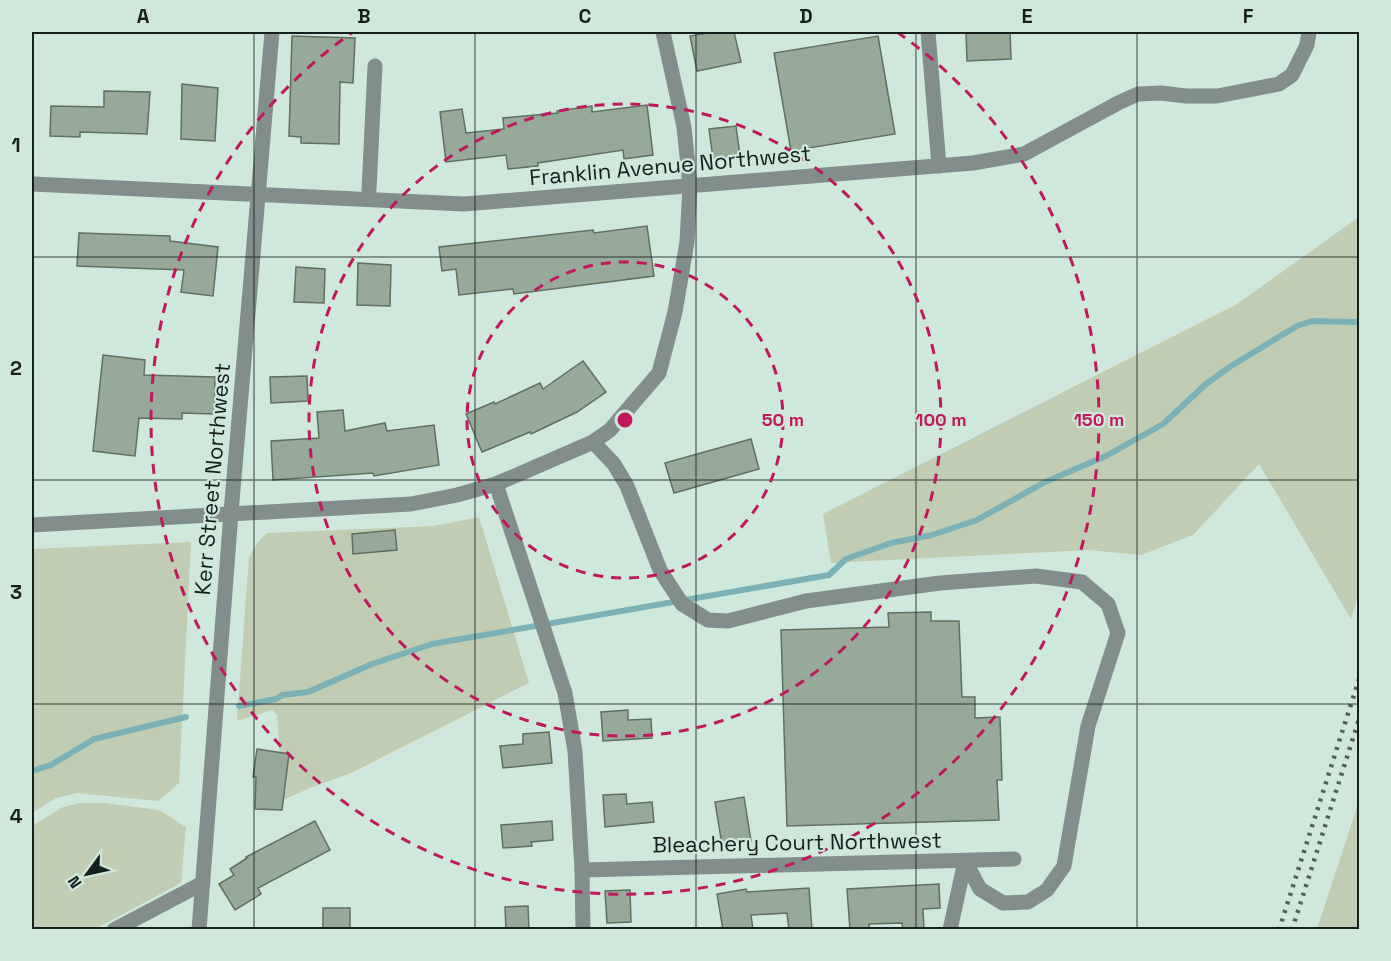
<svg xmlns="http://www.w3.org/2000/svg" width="1391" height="961" viewBox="0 0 1391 961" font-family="'Space Grotesk',sans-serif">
	<rect width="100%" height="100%" fill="#cee8dc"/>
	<!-- green -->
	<g fill="#c1cdb2">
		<polygon points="1359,217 1360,590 1351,619 1259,464 1193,535 1141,555 1088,550 831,563 823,514 1237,304"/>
		<polygon points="479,517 529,683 349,774 312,787 283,800 277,715 272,710 237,721 249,557 258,542 267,533 434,526"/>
		<polygon points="191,542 179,783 158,801 77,793 56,798 32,813 32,549"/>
		<polygon points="1359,801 1359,929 1317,929"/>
		<polygon points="79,803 104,803 159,810 186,827 181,883 95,929 32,929 32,826 63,807"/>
	</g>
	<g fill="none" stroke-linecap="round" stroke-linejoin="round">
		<!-- stream -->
		<g stroke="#7cb1b7" stroke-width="6">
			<polyline points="239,706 276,699 282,695 308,692 372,664 432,644 829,575 846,559 891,543 932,535 977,520 1045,482 1106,456 1163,424 1206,384 1231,366 1297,326 1312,321 1360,322"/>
			<polyline points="32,771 51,765 94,739 186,717"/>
		</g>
	</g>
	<!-- building -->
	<g fill="#97a998" stroke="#5f7060" stroke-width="1.5">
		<polygon points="714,32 734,32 741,62 697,71 690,36"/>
		<polygon points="966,32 1010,32 1011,59 967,61"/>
		<polygon points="292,36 355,38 353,83 340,82 339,144 301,143 301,137 289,136"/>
		<polygon points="878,36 895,134 791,151 774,53"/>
		<polygon points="182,84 218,88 215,141 181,139"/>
		<polygon points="104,91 150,92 147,134 80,132 80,137 50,136 51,106 104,107"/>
		<polygon points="647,105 653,155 624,159 623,150 538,163 538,166 508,169 506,155 446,162 440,112 462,109 466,133 504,129 503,118 558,113 557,111 592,106 592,112"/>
		<polygon points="736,126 740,155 713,159 709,129"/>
		<polygon points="647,226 654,276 514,294 513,289 459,295 456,269 442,271 439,247 593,230 594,233"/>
		<polygon points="79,233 170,236 170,241 218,247 213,296 181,292 184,270 77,266"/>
		<polygon points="358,263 391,265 390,306 357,305"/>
		<polygon points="296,267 325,269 324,303 294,302"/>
		<polygon points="103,355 145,360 144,375 215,377 214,414 182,413 182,419 139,418 135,456 93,451"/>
		<polygon points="583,361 606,392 577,412 531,434 530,432 482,452 466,414 494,402 495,404 540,383 543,389"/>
		<polygon points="307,376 308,401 271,403 270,377"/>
		<polygon points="343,410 345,431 385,423 387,431 434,425 439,465 374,476 373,473 273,480 271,441 319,438 317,412"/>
		<polygon points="751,439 759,469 674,493 665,463"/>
		<polygon points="395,530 397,550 353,554 352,534"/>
		<polygon points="931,612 931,621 959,621 962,697 975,697 975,718 1000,717 1002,780 997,780 999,820 787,826 781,630 889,627 888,613"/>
		<polygon points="628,710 628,720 651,719 652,738 603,741 601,712"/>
		<polygon points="549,732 552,763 503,768 500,746 523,744 523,734"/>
		<polygon points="257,749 289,754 282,810 255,809 256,777 253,777"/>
		<polygon points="626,794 627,804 652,802 654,822 605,827 603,795"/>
		<polygon points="744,797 751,841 722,845 715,802"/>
		<polygon points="315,821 330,850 258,888 261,894 235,910 219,884 234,875 230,869 247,858 246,857"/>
		<polygon points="552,821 553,840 531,842 532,846 503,848 501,825"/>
		<polygon points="939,884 940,908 923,909 924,930 903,930 902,923 869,924 870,930 850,930 847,889"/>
		<polygon points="809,888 812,930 789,930 787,913 751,915 753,930 723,930 717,894 746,889 747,892"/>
		<polygon points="630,890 631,922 607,923 605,891"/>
		<polygon points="528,906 529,930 506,930 505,907"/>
		<rect x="323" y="908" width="27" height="22"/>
	</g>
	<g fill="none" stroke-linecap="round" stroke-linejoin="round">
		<!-- minor -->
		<g stroke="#828e8c" stroke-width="15">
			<polyline points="928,32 939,166"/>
			<polyline points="32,184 464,204 973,163 1024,154 1120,102 1138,94 1161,93 1186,96 1217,96 1279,84 1292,75 1307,45 1309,32"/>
			<polyline points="369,190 375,66"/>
			<polyline points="593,442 614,464 627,486 660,570 682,604 708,620 728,621 806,601 940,583 1036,576 1082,582 1108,604 1118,633 1088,726 1064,866 1047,890 1028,902 1003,903 980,889 965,861"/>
			<polyline points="496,484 565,693 575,751 582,870 583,930"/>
			<polyline points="32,525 411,504 457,495 496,484 593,442 610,430 659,373 675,312 687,242 690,186 684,127 663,32"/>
			<polyline points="582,870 1014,859"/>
			<polyline points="114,930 203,883"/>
			<polyline points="199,930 231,513 272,32"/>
			<polyline points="950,930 965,861"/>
		</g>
		<!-- rail -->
		<g stroke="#51605a" stroke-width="4.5" stroke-dasharray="3 6" stroke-linecap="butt">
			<polyline points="1279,930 1360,676"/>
			<polyline points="1292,930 1360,716"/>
		</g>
	</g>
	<!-- grid -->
	<path fill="none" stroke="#151f1b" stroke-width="1.5" stroke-opacity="0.55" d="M 254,32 L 254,930M 475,32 L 475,930M 696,32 L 696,930M 916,32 L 916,930M 1137,32 L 1137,930M 32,257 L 1360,257M 32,480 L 1360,480M 32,704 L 1360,704"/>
	<!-- distance rings -->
	<g fill="none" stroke="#c2185b" stroke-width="3" stroke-dasharray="10 8">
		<circle cx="625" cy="420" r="158"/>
		<circle cx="625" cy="420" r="316"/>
		<path d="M897 32A474 474 0 1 1 353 32"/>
	</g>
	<g text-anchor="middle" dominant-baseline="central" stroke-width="4.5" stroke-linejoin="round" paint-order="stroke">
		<!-- street labels -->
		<g font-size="22" fill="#151f1b" stroke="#cee8dc">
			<text transform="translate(670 165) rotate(-5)">Franklin Avenue Northwest</text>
			<text transform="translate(212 479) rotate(-85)">Kerr Street Northwest</text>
			<text transform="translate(797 842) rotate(-1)">Bleachery Court Northwest</text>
		</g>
	</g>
	<circle cx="625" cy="420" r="9" fill="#c2185b" stroke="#cee8dc" stroke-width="3"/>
	<g font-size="18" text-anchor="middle" font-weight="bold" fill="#c2185b" stroke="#cee8dc" stroke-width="4.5" stroke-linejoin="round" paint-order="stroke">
		<text x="783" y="426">50 m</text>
		<text x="941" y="426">100 m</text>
		<text x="1099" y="426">150 m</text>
	</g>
	<!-- border -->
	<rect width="1391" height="961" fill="none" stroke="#cee8dc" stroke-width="66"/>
	<!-- north arrow -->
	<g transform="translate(87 874) rotate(237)" stroke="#cee8dc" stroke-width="4.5" paint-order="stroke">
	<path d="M0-4.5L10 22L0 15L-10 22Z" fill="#151f1b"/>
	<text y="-9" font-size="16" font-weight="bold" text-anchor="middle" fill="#151f1b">N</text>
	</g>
	<rect x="33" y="33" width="1325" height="895" fill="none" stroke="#151f1b" stroke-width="2"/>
	<g font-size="20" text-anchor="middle" font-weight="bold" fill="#151f1b">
		<text x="143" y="23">A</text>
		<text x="364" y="23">B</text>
		<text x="585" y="23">C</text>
		<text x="806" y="23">D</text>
		<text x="1027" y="23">E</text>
		<text x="1248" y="23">F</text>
		<text x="16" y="152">1</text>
		<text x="16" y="375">2</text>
		<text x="16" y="599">3</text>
		<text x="16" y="823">4</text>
	</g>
</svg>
